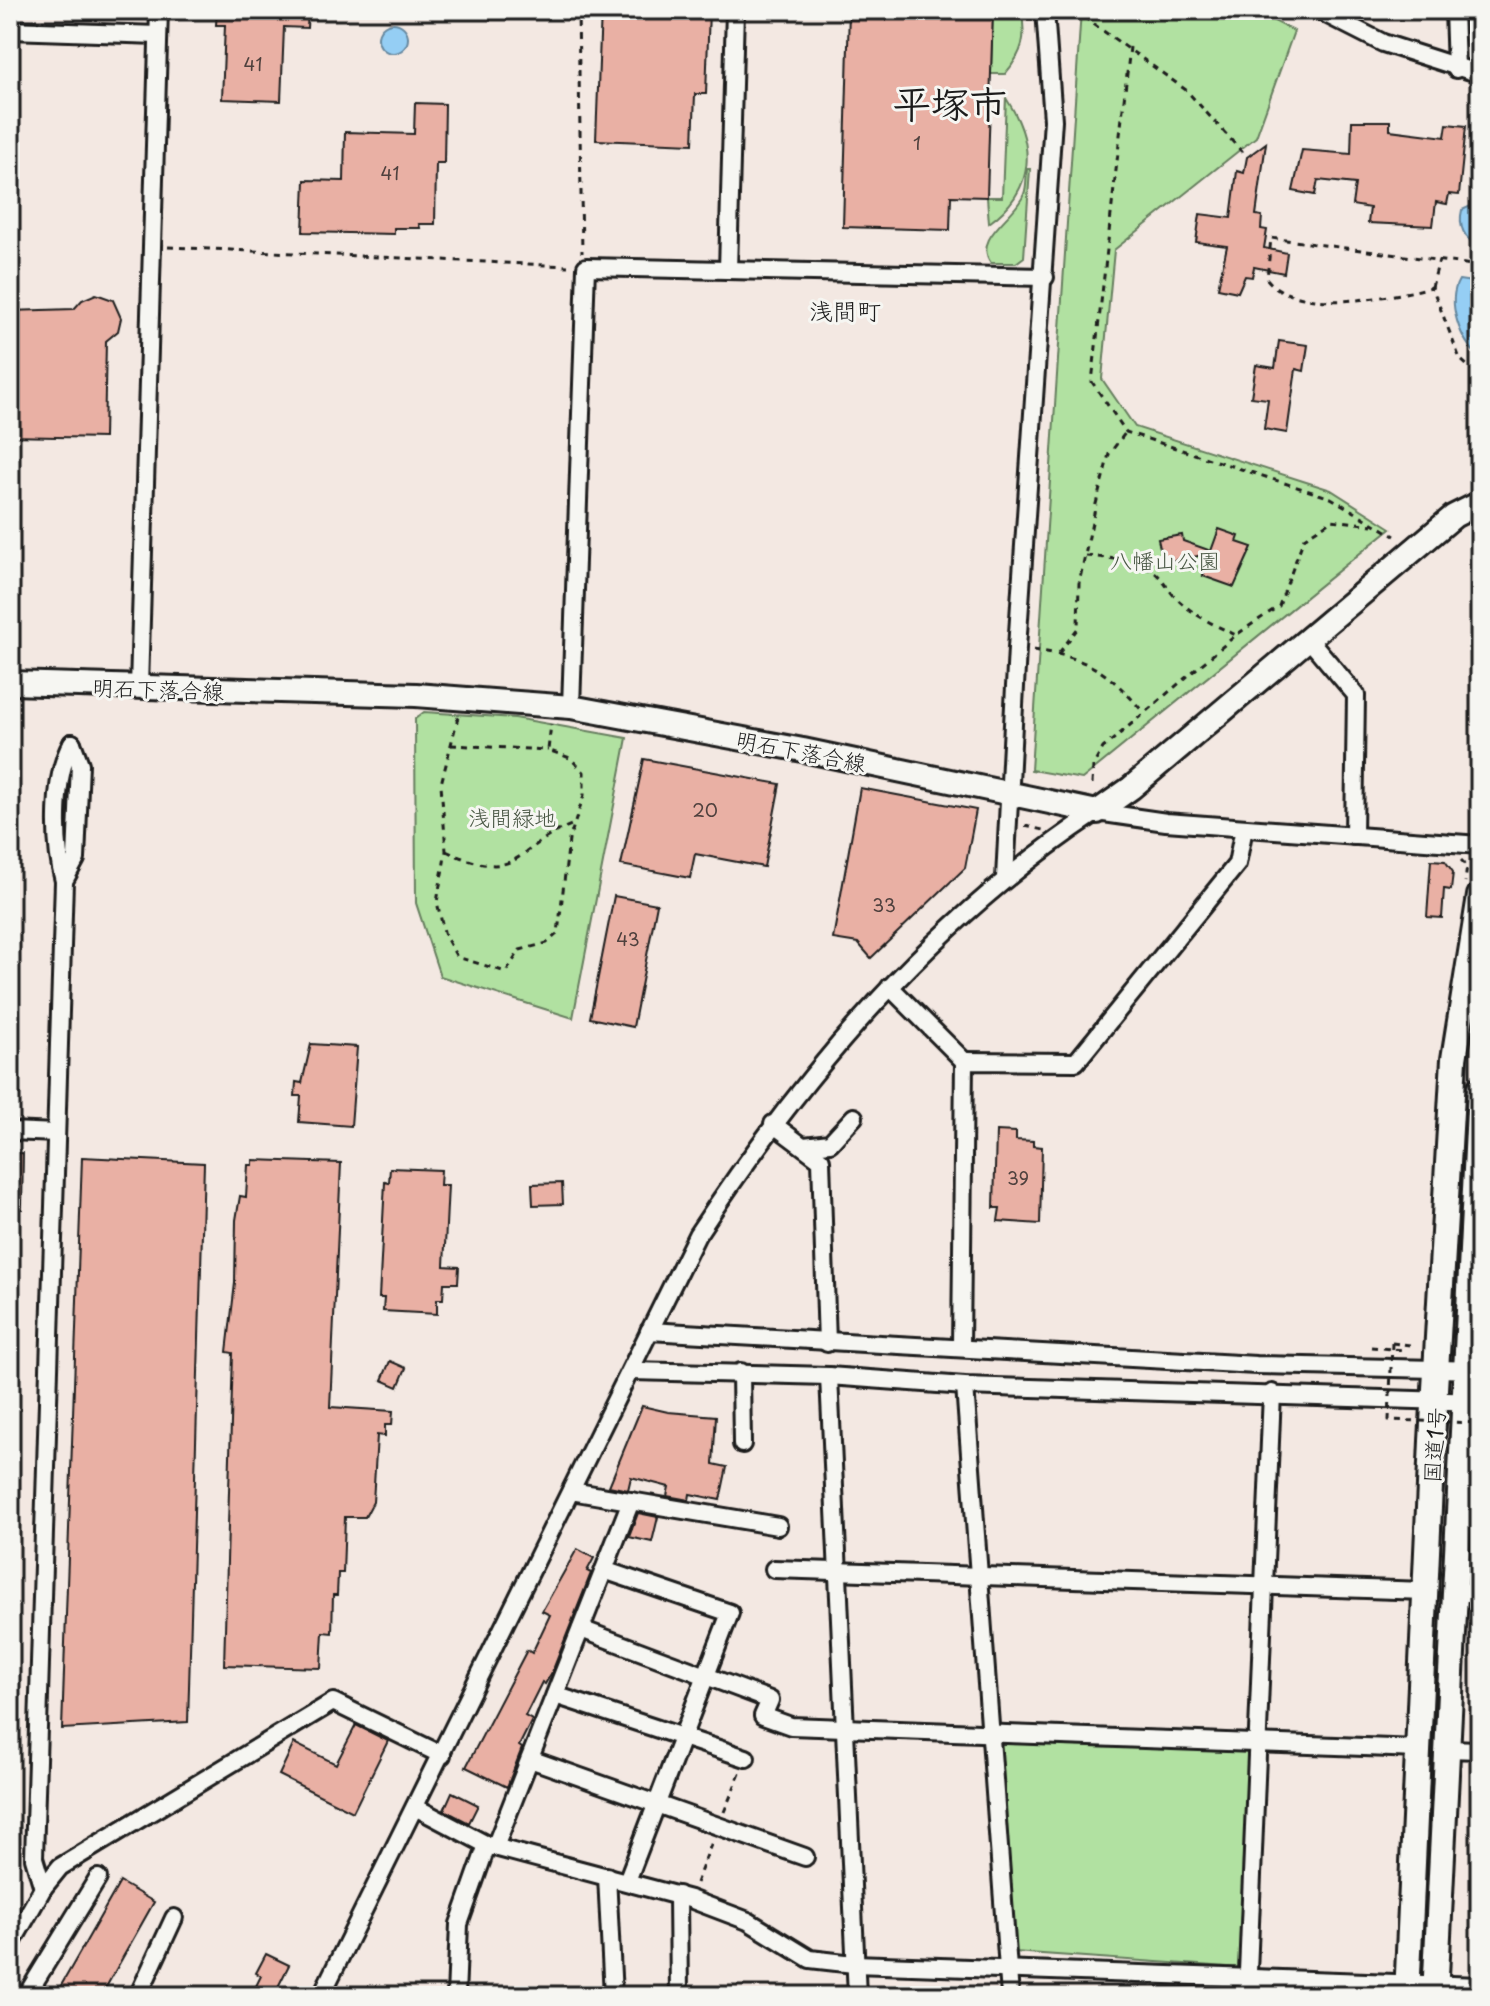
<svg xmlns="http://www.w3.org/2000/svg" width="1490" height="2006" viewBox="0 0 1490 2006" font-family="'Playpen Sans','Klee One',sans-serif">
	<rect width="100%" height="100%" fill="#f3e8e2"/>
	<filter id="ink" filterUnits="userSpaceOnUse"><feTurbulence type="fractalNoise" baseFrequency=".0125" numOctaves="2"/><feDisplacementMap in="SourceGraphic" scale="16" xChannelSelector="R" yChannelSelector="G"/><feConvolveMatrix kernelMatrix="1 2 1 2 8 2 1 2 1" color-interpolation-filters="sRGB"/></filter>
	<g filter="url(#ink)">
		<!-- green -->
		<g fill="#b1e1a1" stroke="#667e5e" stroke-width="2">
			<path d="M 993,10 L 1021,10 C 1027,37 1023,53 1005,74 L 991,74 Z"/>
			<polygon points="1081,10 1252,10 1294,31 1256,137 1114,250 1102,379 1135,427 1331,490 1391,528 1082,779 1031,770"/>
			<path d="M 1006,98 C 1036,144 1036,189 989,223 L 987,197 L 1002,197 Z"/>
			<path d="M 1027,169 L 1030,169 L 1024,257 L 1016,263 L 991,263 C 972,237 1016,217 1024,194 C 1027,187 1026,176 1027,169 Z"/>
			<polygon points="424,712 515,718 627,738 573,1018 440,976 416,903 415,719"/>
			<polygon points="998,1739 1251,1752 1242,1968 1014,1952"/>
		</g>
		<!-- water -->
		<g fill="#95cef4" stroke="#65879e" stroke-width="2">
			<circle cx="393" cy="38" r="15"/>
			<path d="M 1480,202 L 1480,246 C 1464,240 1458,226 1462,210 Z"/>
			<path d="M 1459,280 L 1480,283 L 1480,300 L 1472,311 L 1480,334 L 1480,357 C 1460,342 1446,302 1459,280 Z"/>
		</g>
		<!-- building -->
		<g fill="#e9b0a4" stroke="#1c1c1c" stroke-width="2">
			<polygon points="217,10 308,10 307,28 284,27 281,101 222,99 225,25 216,25"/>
			<polygon points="601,10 709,10 706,94 695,94 693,144 596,140"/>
			<polygon points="849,10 993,10 987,197 951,196 950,230 843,227"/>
			<polygon points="415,103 445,104 444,163 436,163 435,224 419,224 420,228 394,228 394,234 303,232 305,180 344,181 345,132 414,134"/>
			<polygon points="1352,121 1390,121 1390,130 1445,137 1447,124 1466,126 1459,195 1449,194 1447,204 1436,202 1433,226 1368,223 1370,208 1352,205 1355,184 1318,180 1315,195 1293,191 1302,150 1351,154"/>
			<polygon points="1266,143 1256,215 1262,216 1261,229 1267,230 1264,248 1287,253 1284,273 1254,267 1252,277 1245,276 1238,292 1218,288 1227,246 1196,242 1200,214 1231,218 1237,171 1244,173 1247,157"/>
			<polygon points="96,294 113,300 121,318 118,331 106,341 104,438 10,436 10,311 74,309 82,300"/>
			<polygon points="1279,341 1308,345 1304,371 1296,369 1287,433 1264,429 1268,399 1251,397 1256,365 1275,368"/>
			<polygon points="1219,529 1239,536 1237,542 1252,547 1234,587 1203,576 1205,569 1199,567 1204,555 1163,562 1158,539 1182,535 1183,541 1211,551"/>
			<polygon points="644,759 780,784 764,867 695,854 690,878 621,865"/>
			<polygon points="860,788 976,810 965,868 871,958 858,943 833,939"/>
			<polygon points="1431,860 1445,861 1453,872 1451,890 1444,889 1442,918 1427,917"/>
			<polygon points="614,896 657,904 633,1027 590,1018"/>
			<polygon points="311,1044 357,1047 351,1126 299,1122 301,1096 295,1096 296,1082 302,1083"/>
			<polygon points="996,1131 1016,1132 1016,1140 1033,1141 1033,1146 1042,1147 1040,1224 998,1221 1000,1208 994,1208"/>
			<polygon points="23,1153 22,1209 10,1209 10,1154"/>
			<polygon points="82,1157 204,1163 188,1722 62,1729"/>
			<polygon points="253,1160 341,1163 330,1407 393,1411 392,1425 385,1425 385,1436 377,1435 373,1502 365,1517 345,1517 343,1573 338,1573 337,1595 333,1595 332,1633 323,1632 321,1668 224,1665 233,1353 227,1352 235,1283 236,1220 240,1196 246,1197 248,1165 253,1165"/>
			<polygon points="390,1168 441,1170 440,1185 448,1185 444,1266 459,1267 458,1283 444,1283 443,1299 437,1299 437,1314 383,1311 384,1298 379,1298 385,1182 389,1183"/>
			<polygon points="562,1183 563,1204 533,1205 532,1184"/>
			<polygon points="390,1361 406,1368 398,1387 382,1380"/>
			<polygon points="642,1406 668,1412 716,1416 713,1464 727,1467 720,1500 690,1494 689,1500 667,1496 669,1487 631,1477 628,1490 609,1486"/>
			<polygon points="638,1513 658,1517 652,1542 629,1537"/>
			<polygon points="577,1549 594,1558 587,1571 591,1573 552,1672 545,1684 542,1682 525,1716 532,1720 519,1746 522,1748 507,1787 466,1767 527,1650 532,1653 550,1615 542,1611"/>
			<polygon points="356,1725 388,1741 353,1812 279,1775 294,1743 336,1764"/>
			<polygon points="452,1792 478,1805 469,1823 444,1810"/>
			<polygon points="120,1882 154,1902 101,1996 55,1996"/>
			<polygon points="266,1954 289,1965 274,1995 256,1986 261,1976 256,1973"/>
		</g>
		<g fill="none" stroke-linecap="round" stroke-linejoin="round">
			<!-- minor casing -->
			<g stroke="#1c1c1c" stroke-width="22">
				<g id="minor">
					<polyline points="1318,10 1383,43 1480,74"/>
					<polyline points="1454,10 1456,69"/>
					<polyline points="10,30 158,35"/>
					<polyline points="728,270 735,10"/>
					<polyline points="1307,637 1356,695 1354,836"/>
					<polyline points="139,687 159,10"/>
					<polyline points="571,707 586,267 1045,277"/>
					<polyline points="1005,878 1017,648 1053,120 1045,10"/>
					<polyline points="64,881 76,859 80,764 72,743"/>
					<polyline points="890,987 964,1061"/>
					<polyline points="773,1124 821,1160 827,1343"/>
					<polyline points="10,1131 56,1133"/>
					<polyline points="804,1146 830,1143 854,1117"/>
					<polyline points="649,1331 1256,1365 1480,1370"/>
					<polyline points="961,1348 964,1061 1076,1062 1237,864 1244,828"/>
					<polyline points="631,1371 829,1376 965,1386 1480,1402"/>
					<polyline points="741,1372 742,1444"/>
					<polyline points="829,1376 857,1996"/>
					<polyline points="965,1386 1010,1996"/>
					<polyline points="571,1491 778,1526"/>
					<polyline points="774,1569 1426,1591"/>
					<polyline points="604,1570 730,1613 627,1881"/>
					<polyline points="1456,1592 1480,1594"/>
					<polyline points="581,1629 770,1700 763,1716 791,1726 1419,1749"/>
					<polyline points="555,1695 746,1758"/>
					<polyline points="1447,1749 1480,1750"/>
					<polyline points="530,1759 805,1857"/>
					<polyline points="415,1807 487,1845 690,1899 748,1921 810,1959 854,1964 1480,1986"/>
					<polyline points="495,1847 631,1501"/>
					<polyline points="607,1876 613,1996"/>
					<path d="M 43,1888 L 34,1858 L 64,881 C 54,845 53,775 72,743"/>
					<polyline points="678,1895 679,1996"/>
					<polyline points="10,1946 43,1888 60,1867 333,1702 442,1755"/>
					<polyline points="26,1996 98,1878"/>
					<polyline points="138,1996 174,1918"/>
					<path d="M 321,1996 L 697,1235 C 804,1072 933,920 1097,812 L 1166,822 L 1480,845"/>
					<polyline points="456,1996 459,1924 487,1845"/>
					<polyline points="1247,1996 1272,1393"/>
				</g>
			</g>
			<!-- major casing -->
			<g stroke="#1c1c1c" stroke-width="28">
				<polyline id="major" points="10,683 416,695 571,707 803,750 1097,812 1131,788 1454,516 1480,503"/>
			</g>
			<!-- highway casing -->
			<g stroke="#1c1c1c" stroke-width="30">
				<g id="highway">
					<polyline points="1407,1996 1432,1441 1454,1059 1480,896"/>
					<polyline points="1435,1996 1480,1089"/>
				</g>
			</g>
			<!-- path -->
			<g stroke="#1c1c1c" stroke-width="3" stroke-dasharray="6 6" stroke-linecap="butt">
				<polyline points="578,10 582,253"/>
				<polyline points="1074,10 1186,90 1243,153"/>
				<polyline points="1130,47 1092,382 1126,432 1331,498 1395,536"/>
				<polyline points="168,247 568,266"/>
				<path d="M 1480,266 L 1271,238 L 1267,279 C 1296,316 1392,297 1432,287 L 1460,359 L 1480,377"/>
				<polyline points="1432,287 1439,260"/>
				<path d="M 1086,556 C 1107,558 1129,559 1148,568 C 1163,576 1166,588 1177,599 C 1195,616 1214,625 1236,635"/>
				<path d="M 1033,650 C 1085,656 1110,672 1143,712"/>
				<polyline points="1059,653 1078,628 1079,583 1096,504 1109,454 1126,432"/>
				<polyline points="458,717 441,784 446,851 437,902 445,936 457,957 506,972 520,950 547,943 558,933 569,840 584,795 584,772 570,758 548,750 551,724"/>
				<polyline points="451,745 548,750"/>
				<polyline points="1092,784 1093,766 1103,748 1236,635 1279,606 1304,538 1332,520 1373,525"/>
				<polyline points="1025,826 1043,830"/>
				<path d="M 446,851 C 521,885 512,849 571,825"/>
				<polyline points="1461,860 1467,866 1465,882"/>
				<polyline points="1392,1343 1410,1345 1410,1350"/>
				<polyline points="1371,1347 1403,1350"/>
				<polyline points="724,1812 741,1771"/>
				<polyline points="696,1883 712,1842"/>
			</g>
			<!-- minor -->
			<use href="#minor" stroke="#f6f6f2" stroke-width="16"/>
			<!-- major -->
			<use href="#major" stroke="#f6f6f2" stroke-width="22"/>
			<!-- highway -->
			<use href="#highway" stroke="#f6f6f2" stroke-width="24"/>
			<!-- path-bridge -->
			<polyline stroke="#1c1c1c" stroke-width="3" stroke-dasharray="6 6" stroke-linecap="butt" points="1392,1343 1389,1420 1480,1423"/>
		</g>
	</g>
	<g text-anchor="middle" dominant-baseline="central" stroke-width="6" stroke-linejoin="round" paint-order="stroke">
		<!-- number labels -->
		<g font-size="18" fill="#4f413e">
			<text x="253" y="63">41</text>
			<text x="917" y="142">1</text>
			<text x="390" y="172">41</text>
			<text x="705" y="809">20</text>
			<text x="884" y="904">33</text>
			<text x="628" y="938">43</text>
			<text x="1018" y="1177">39</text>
		</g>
		<!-- park labels -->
		<g font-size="22" fill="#495744" stroke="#f6f6f2">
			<text x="1165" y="559">八幡山公園</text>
			<text x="512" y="816">浅間緑地</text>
		</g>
		<!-- street labels -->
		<g font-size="22" fill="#1c1c1c" stroke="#f6f6f2">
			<text transform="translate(158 688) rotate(2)">明石下落合線</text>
			<text transform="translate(801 750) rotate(11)">明石下落合線</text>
			<text transform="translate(1433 1445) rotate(-86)">国道1号</text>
		</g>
		<!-- neighbourhood labels -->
		<g font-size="24" fill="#1c1c1c" stroke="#f6f6f2">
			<text x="845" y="310">浅間町</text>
		</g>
		<!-- town labels -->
		<g font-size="38" font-weight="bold" fill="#1c1c1c" stroke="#f6f6f2">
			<text x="950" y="102">平塚市</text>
		</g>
	</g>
	<!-- margin -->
	<rect width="1490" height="2006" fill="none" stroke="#f6f6f2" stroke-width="40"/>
	<rect x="20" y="20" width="1450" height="1966" fill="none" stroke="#1c1c1c" stroke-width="3" filter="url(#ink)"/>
</svg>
